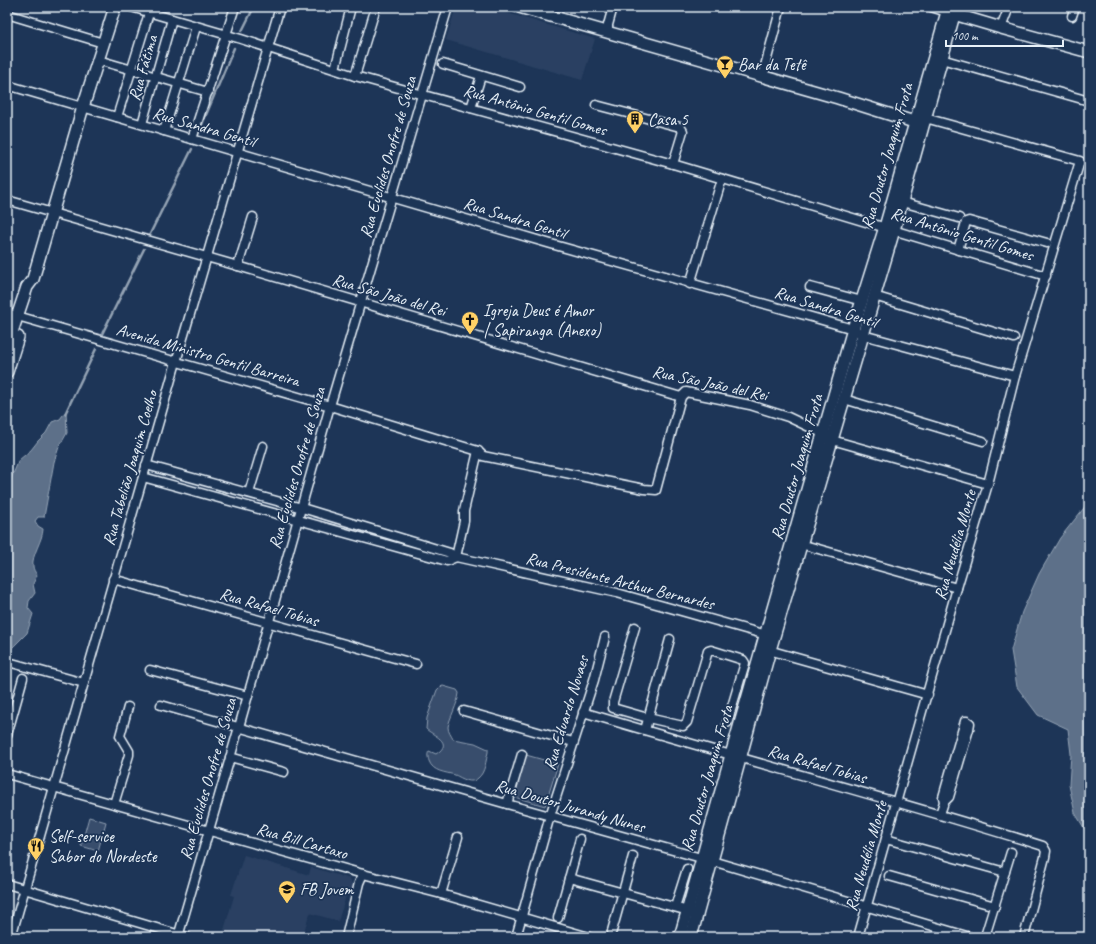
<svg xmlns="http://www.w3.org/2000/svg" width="1096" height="944" viewBox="0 0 1096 944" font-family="Caveat,sans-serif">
	<rect width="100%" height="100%" fill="#1d3557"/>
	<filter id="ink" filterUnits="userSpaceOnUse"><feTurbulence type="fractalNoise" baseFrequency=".025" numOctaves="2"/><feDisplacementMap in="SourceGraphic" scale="8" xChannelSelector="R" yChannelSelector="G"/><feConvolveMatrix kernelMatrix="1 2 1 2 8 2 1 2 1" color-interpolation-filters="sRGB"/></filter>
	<g filter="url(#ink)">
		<!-- built -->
		<g fill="#2a4162">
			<polygon points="456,7 487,7 595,39 582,80 446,40"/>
			<polygon points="244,855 309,875 311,867 350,879 354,887 353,892 348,890 338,921 310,913 302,937 235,937 230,935 229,937 222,937 234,896 231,895"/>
		</g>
		<!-- green -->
		<g fill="#374d6c" stroke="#909fb2">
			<path d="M 443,686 L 457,690 L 459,693 C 458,704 449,719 448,727 C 448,732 451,735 453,739 L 475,743 L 488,749 L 488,752 C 486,760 485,773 478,778 C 471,785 462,778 455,775 C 445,772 433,772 429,761 C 428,757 427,755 429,751 L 436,754 C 455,742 432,735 426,729 L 427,718 L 437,690 L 440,687 Z"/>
			<polygon points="526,755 558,764 545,806 514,797"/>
			<polygon points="89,817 106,822 98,851 81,846"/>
		</g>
		<!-- water -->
		<g fill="#5d7089" stroke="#95a4b5">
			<path d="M 66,411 L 67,433 L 59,447 L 54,462 L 44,517 L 38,517 L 35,521 L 38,526 L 43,529 C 43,540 31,556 33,566 C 33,569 35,572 37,575 L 33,584 L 35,593 L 29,601 L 28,608 L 33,614 L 27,633 L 10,650 L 7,650 L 7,483 L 10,481 L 19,460 L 31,450 L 38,441 L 46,433 L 52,422 L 60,419 Z"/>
			<polygon points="1089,498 1089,836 1075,813 1069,785 1071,754 1068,729 1038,715 1017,687 1011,650 1022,612 1039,574 1060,538 1084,508"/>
		</g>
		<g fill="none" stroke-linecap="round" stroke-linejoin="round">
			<!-- stream -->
			<g stroke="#95a4b5" stroke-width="2.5">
				<polyline points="242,31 254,7"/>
				<polyline points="198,134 234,48"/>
				<polyline points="150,234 192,149"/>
				<polyline points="102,334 144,249"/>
				<polyline points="65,414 96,349"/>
			</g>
			<!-- street casing -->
			<g stroke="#e8f1f8" stroke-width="11">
				<g id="street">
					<polyline points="131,7 241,39 355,76 673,164 1046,276"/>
					<polyline points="931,7 947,12 948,8"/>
					<polyline points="7,14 103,43"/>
					<polyline points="1072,16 1075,7"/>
					<polyline points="1001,28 1009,7"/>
					<polyline points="608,32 608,25 613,7"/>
					<polyline points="938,58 1089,101"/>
					<polyline points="98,60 208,92"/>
					<polyline points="443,64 520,87"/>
					<polyline points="335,69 351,7"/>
					<polyline points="355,76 376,7"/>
					<polyline points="764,77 765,66 781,7"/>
					<polyline points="7,85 551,244 815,318 853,329 863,335 1015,376"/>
					<polyline points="596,105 680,127 683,131 673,164"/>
					<polyline points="471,108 481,76"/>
					<polyline points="117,117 149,13"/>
					<polyline points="142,124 172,19"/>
					<polyline points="164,131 196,27"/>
					<polyline points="192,139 235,7"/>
					<polyline points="7,200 238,266 681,397 686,392 750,405 788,417 824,434 832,440 988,484"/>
					<polyline points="902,202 959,218"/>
					<polyline points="958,250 966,222 969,221 1047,243"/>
					<polyline points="238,266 253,217"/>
					<polyline points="690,284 722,179"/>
					<polyline points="810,287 862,301"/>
					<polyline points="874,296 1014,338"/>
					<polyline points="7,313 330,406 478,451 483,456 644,489 656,490 681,397"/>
					<polyline points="844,399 983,441"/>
					<polyline points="146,465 302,508 450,553 456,557 617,593 770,636"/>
					<polyline points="143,477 447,561 456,557"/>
					<polyline points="249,493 263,446"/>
					<polyline points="797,543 957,588"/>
					<polyline points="456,557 464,521 464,511 478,451"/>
					<polyline points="113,579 416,664"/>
					<polyline points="635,627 613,702 613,708 648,718 683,726 687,722 708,651 711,650 743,660 745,663 727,723"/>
					<polyline points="765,649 928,695"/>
					<polyline points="12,663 84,683"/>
					<polyline points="150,670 248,696"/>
					<polyline points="161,705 507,804 712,861 970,937"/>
					<polyline points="464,711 573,742"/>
					<path d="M 583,712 C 736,758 890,798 1043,846 L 1046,851 L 1045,857 L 1024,937"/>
					<polyline points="645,730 670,639"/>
					<polyline points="7,735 23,678"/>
					<polyline points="230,757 284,772"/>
					<polyline points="7,774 363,874 441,894 589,937"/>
					<polyline points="114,804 129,755 129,751 120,736 128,707"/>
					<polyline points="507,804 522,754"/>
					<polyline points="940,814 944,802 949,797 969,729 970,723 967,721 965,721 943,797 944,802"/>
					<polyline points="886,839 1005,872"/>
					<polyline points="889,876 995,906"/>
					<polyline points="569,878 692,912"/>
					<polyline points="7,884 187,937"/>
					<polyline points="441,894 458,837"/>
					<polyline points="675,907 687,869"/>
					<polyline points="558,918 580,839"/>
					<polyline points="612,931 633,856"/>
					<polyline points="986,933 1011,852"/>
					<polyline points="11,937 176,362 280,7"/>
					<polyline points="178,937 239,727 330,406 448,7"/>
					<polyline points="346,937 359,883 363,874"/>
					<polyline points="516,937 550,816 594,680 605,637"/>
					<polyline points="858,937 957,588 988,484 1015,376 1080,161 929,119 924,122"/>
				</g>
			</g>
			<!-- secondary casing -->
			<g stroke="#e8f1f8" stroke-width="14">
				<g id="secondary">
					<polyline points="519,7 838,98 914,122 921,122"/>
					<polyline points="7,347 27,287 33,279 83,107 115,7"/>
					<polyline points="7,372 18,337"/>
					<polyline points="680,937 731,755 853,329 885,227 947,12 1001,28 1089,52"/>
					<polyline points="691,937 770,650 894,230 954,15"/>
				</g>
			</g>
			<!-- street -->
			<use href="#street" stroke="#1d3557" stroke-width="8"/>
			<!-- secondary -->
			<use href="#secondary" stroke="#1d3557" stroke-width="11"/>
		</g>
	</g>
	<!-- icons -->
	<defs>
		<g id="bar-pin" transform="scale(0.9)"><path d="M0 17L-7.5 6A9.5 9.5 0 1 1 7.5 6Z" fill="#ffd166" stroke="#1d3557"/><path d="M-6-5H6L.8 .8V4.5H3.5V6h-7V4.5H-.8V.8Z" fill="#111"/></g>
		<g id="building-pin" transform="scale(0.9)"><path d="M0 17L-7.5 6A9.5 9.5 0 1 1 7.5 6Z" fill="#ffd166" stroke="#1d3557"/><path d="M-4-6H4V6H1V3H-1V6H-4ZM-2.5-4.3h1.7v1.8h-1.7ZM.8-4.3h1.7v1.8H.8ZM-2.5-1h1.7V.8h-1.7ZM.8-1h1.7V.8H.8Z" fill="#111"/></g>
		<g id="church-pin" transform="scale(0.9)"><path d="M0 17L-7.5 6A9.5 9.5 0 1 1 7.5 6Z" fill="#ffd166" stroke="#1d3557"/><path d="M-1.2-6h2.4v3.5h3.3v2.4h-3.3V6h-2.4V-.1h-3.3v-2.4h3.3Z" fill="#111"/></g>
		<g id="restaurant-pin" transform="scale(0.9)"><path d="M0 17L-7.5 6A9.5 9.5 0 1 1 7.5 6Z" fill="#ffd166" stroke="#1d3557"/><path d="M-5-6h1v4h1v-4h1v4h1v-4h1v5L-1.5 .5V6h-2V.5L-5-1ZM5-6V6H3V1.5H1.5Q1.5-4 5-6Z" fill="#111"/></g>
		<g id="school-pin" transform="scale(0.9)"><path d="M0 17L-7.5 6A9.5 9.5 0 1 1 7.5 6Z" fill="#ffd166" stroke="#1d3557"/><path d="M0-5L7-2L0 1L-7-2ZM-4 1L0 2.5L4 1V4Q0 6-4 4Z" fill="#111"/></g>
	</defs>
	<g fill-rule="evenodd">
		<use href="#bar-pin" x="725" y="64"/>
		<use href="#building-pin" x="635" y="119"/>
		<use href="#church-pin" x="470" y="320"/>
		<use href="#restaurant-pin" x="36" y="846"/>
		<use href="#school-pin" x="287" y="889"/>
	</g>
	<g text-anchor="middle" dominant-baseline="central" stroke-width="3.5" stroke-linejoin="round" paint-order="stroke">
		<!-- poi labels -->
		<g font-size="17" fill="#e8f1f8" stroke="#1d3557" text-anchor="start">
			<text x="738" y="64">Bar da Tetê</text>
			<text x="648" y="119">Casa 5</text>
			<text x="483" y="310">Igreja Deus é Amor<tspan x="483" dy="20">| Sapiranga (Anexo)</tspan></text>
			<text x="49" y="836">Self-service<tspan x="49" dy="20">Sabor do Nordeste</tspan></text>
			<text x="300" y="889">FB Jovem</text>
		</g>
		<!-- street labels -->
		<g font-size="17" fill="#e8f1f8" stroke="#1d3557">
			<text transform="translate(143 68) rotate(-74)">Rua Fátima</text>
			<text transform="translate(535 110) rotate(16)">Rua Antônio Gentil Gomes</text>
			<text transform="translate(204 127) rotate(16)">Rua Sandra Gentil</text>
			<text transform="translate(887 156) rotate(-74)">Rua Doutor Joaquim Frota</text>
			<text transform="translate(388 157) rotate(-74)">Rua Euclides Onofre de Souza</text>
			<text transform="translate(515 218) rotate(17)">Rua Sandra Gentil</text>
			<text transform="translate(962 234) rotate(17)">Rua Antônio Gentil Gomes</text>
			<text transform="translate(389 295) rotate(16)">Rua São João del Rei</text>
			<text transform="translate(826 307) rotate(17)">Rua Sandra Gentil</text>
			<text transform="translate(208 355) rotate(16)">Avenida Ministro Gentil Barreira</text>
			<text transform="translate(710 383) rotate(12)">Rua São João del Rei</text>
			<text transform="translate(797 467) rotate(-74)">Rua Doutor Joaquim Frota</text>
			<text transform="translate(130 468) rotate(-74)">Rua Tabelião Joaquim Coelho</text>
			<text transform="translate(297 468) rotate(-74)">Rua Euclides Onofre de Souza</text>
			<text transform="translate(955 545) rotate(-74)">Rua Neudélia Monte</text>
			<text transform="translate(620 581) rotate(14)">Rua Presidente Arthur Bernardes</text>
			<text transform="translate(269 607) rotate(16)">Rua Rafael Tobias</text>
			<text transform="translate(566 713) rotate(-73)">Rua Eduardo Novaes</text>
			<text transform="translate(817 764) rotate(16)">Rua Rafael Tobias</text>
			<text transform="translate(707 778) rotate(-74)">Rua Doutor Joaquim Frota</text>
			<text transform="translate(208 779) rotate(-74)">Rua Euclides Onofre de Souza</text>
			<text transform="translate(570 806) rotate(16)">Rua Doutor Jurandy Nunes</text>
			<text transform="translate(302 841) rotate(16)">Rua Bill Cartaxo</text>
			<text transform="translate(866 856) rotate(-74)">Rua Neudélia Monte</text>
		</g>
	</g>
	<!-- margin -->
	<rect width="1096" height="944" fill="none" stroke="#1d3557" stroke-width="24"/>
	<rect x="12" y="12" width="1072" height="920" fill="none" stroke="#e8f1f8" stroke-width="1.5" filter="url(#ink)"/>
	<!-- scale -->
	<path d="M946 40v6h117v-6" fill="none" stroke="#e8f1f8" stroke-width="2"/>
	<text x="952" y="40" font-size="12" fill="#e8f1f8" stroke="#1d3557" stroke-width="3" paint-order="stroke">100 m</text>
</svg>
